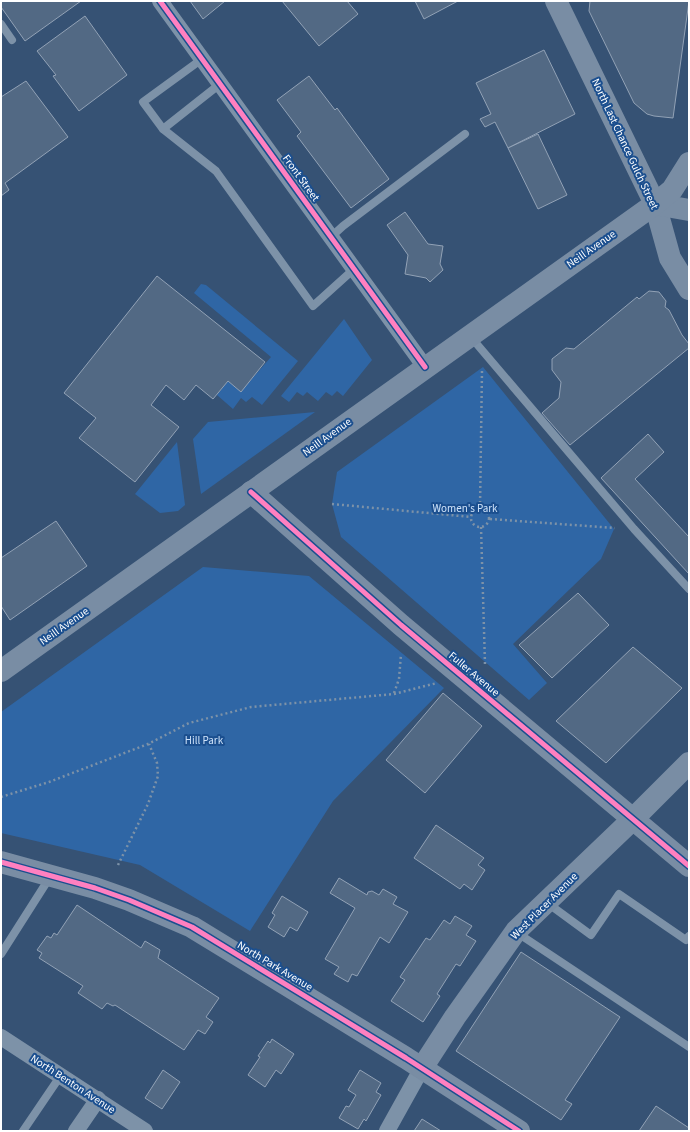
<svg xmlns="http://www.w3.org/2000/svg" width="690" height="1132" viewBox="0 0 690 1132" font-family="'Source Sans 3',sans-serif">
	<rect width="100%" height="100%" fill="#365274"/>
	<!-- green -->
	<g fill="#2f66a5">
		<polygon points="201,284 206,285 298,361 262,405 252,397 246,402 241,398 233,409 217,395 228,381 241,391 271,357 194,293"/>
		<polygon points="344,319 372,360 343,396 337,391 332,396 326,392 318,401 307,392 303,396 297,392 289,402 281,396"/>
		<polygon points="483,367 614,529 601,559 513,644 547,683 529,700 341,537 332,504 337,472"/>
		<polygon points="315,412 201,494 193,439 208,422"/>
		<polygon points="177,442 185,505 178,511 160,513 135,494"/>
		<polygon points="203,567 309,576 444,688 333,801 250,931 140,865 1,833 1,712"/>
	</g>
	<!-- building -->
	<g fill="#526984" stroke="#92a2b6">
		<polygon points="1,1 81,1 25,41 1,7"/>
		<polygon points="190,1 225,1 203,19"/>
		<polygon points="282,1 347,1 358,14 319,46"/>
		<polygon points="415,1 458,1 424,19"/>
		<polygon points="590,1 689,1 673,118 654,116 647,114 634,103 589,11"/>
		<polygon points="85,16 127,75 79,111 53,76 56,75 37,51"/>
		<polygon points="544,50 575,114 508,148 495,122 485,127 480,119 491,114 476,83"/>
		<polygon points="309,76 335,110 337,108 389,179 351,208 297,136 301,132 277,100"/>
		<polygon points="26,81 68,137 5,183 9,190 1,196 1,97"/>
		<polygon points="538,134 567,195 538,209 508,148"/>
		<polygon points="405,212 428,244 443,246 440,264 443,270 430,282 426,278 405,274 408,255 387,225"/>
		<polygon points="157,276 265,362 241,392 228,381 213,399 196,385 184,400 166,385 151,405 179,427 135,482 79,438 96,418 64,393"/>
		<polygon points="649,291 659,292 666,301 665,307 669,310 682,335 689,344 689,348 570,445 542,413 559,398 561,382 552,370 552,359 566,348 574,349 637,297 639,299"/>
		<polygon points="648,434 664,452 635,479 689,537 689,574 601,478"/>
		<polygon points="56,521 87,566 10,620 1,606 1,558"/>
		<polygon points="578,593 609,625 552,678 519,645"/>
		<polygon points="633,647 682,688 606,763 556,721"/>
		<polygon points="443,693 482,726 425,793 386,760"/>
		<polygon points="436,825 484,858 478,865 485,870 472,890 464,884 460,889 414,858"/>
		<polygon points="339,878 367,895 368,892 372,891 379,895 383,889 397,897 393,904 408,912 389,943 380,937 357,976 352,974 348,982 334,974 339,967 325,959 355,908 330,893"/>
		<polygon points="282,896 308,912 297,931 290,927 284,937 268,927 275,915 272,913"/>
		<polygon points="77,905 141,948 145,941 160,950 158,958 219,998 206,1017 213,1022 205,1034 198,1030 184,1050 115,1005 113,1006 107,1003 102,1009 78,993 83,986 39,958 42,953 37,950 47,936 51,938 54,933 57,935"/>
		<polygon points="455,916 472,926 466,935 476,941 460,966 456,964 437,994 440,996 423,1022 391,1001 405,980 400,977 426,938 430,940 444,920 450,924"/>
		<polygon points="521,952 620,1017 565,1100 572,1104 561,1120 456,1051"/>
		<polygon points="272,1039 294,1054 281,1074 276,1070 265,1087 248,1075 260,1057 258,1056 268,1041 270,1043"/>
		<polygon points="163,1070 180,1082 162,1109 145,1098"/>
		<polygon points="360,1070 381,1083 376,1092 381,1095 366,1121 364,1119 358,1129 339,1118 346,1106 349,1107 356,1095 348,1090"/>
		<polygon points="656,1106 689,1128 689,1131 639,1131"/>
		<polygon points="422,1119 441,1131 414,1131"/>
	</g>
	<g fill="none" stroke-linecap="round" stroke-linejoin="round">
		<!-- path -->
		<g stroke="#7d92a8" stroke-width="2.5" stroke-dasharray="2 3" stroke-linecap="butt">
			<polyline points="332,504 471,517"/>
			<polyline points="480,508 482,370"/>
			<circle cx="480" cy="518" r="9"/>
			<polyline points="490,519 615,528"/>
			<polyline points="481,527 485,664"/>
			<polyline points="394,693 399,679 401,654"/>
			<polyline points="1,797 49,782 148,744 189,723 251,707 394,694 437,683"/>
			<polyline points="118,865 148,804 158,776 157,763 149,744"/>
		</g>
		<!-- lane -->
		<g stroke="#7d92a8" stroke-width="8">
			<polyline points="1,24 12,40"/>
			<polyline points="202,59 143,102 163,129 216,171 313,306 354,269"/>
			<polyline points="163,129 220,84"/>
			<polyline points="331,237 343,226 465,134"/>
			<polyline points="470,336 634,529 689,589"/>
			<polyline points="546,902 591,935 619,894 686,940 689,936"/>
			<polyline points="516,932 689,1047"/>
			<polyline points="1,954 50,877"/>
			<polyline points="23,1131 61,1075"/>
		</g>
		<!-- street -->
		<g stroke="#7d92a8" stroke-width="16">
			<polyline points="160,1 425,367"/>
			<polyline points="1,1037 145,1131"/>
			<polyline points="76,1131 98,1099"/>
			<polyline points="387,1131 422,1068"/>
		</g>
		<!-- secondary -->
		<g stroke="#798da4" stroke-width="22">
			<polyline points="556,1 655,204 670,258 689,289"/>
			<polyline points="655,204 689,210"/>
			<polyline points="251,492 401,625 689,866"/>
			<polyline points="1,671 655,204 672,190 689,163"/>
			<polyline points="1,862 95,888 129,900 192,927 406,1058 519,1131"/>
			<polyline points="422,1068 455,1017 516,931 633,819 689,763"/>
		</g>
		<!-- cycleway casing -->
		<g stroke="#1b4f8f" stroke-width="8">
			<g id="cycleway">
				<polyline points="160,1 425,367"/>
				<polyline points="251,492 401,625 689,866"/>
				<polyline points="1,862 95,888 129,900 192,927 406,1058 519,1131"/>
			</g>
		</g>
		<!-- cycleway -->
		<use href="#cycleway" stroke="#ff80c0" stroke-width="5"/>
	</g>
	<g text-anchor="middle" dominant-baseline="central" stroke-width="4" stroke-linejoin="round" paint-order="stroke">
		<!-- street labels -->
		<g font-size="11" fill="#fff" stroke="#1b4f8f">
			<text transform="translate(625 144) rotate(65)">North Last Chance Gulch Street</text>
			<text transform="translate(301 178) rotate(54)">Front Street</text>
			<text transform="translate(591 249) rotate(-35)">Neill Avenue</text>
			<text transform="translate(327 437) rotate(-36)">Neill Avenue</text>
			<text transform="translate(64 626) rotate(-35)">Neill Avenue</text>
			<text transform="translate(474 674) rotate(40)">Fuller Avenue</text>
			<text transform="translate(544 906) rotate(-45)">West Placer Avenue</text>
			<text transform="translate(275 966) rotate(31)">North Park Avenue</text>
			<text transform="translate(73 1084) rotate(33)">North Benton Avenue</text>
		</g>
		<!-- park labels -->
		<g font-size="11" fill="#cfe3fa" stroke="#1b4f8f">
			<text x="465" y="508">Women's Park</text>
			<text x="204" y="740">Hill Park</text>
		</g>
	</g>
	<!-- border -->
	<rect width="690" height="1132" fill="none" stroke="#ffffff" stroke-width="4"/>
</svg>
